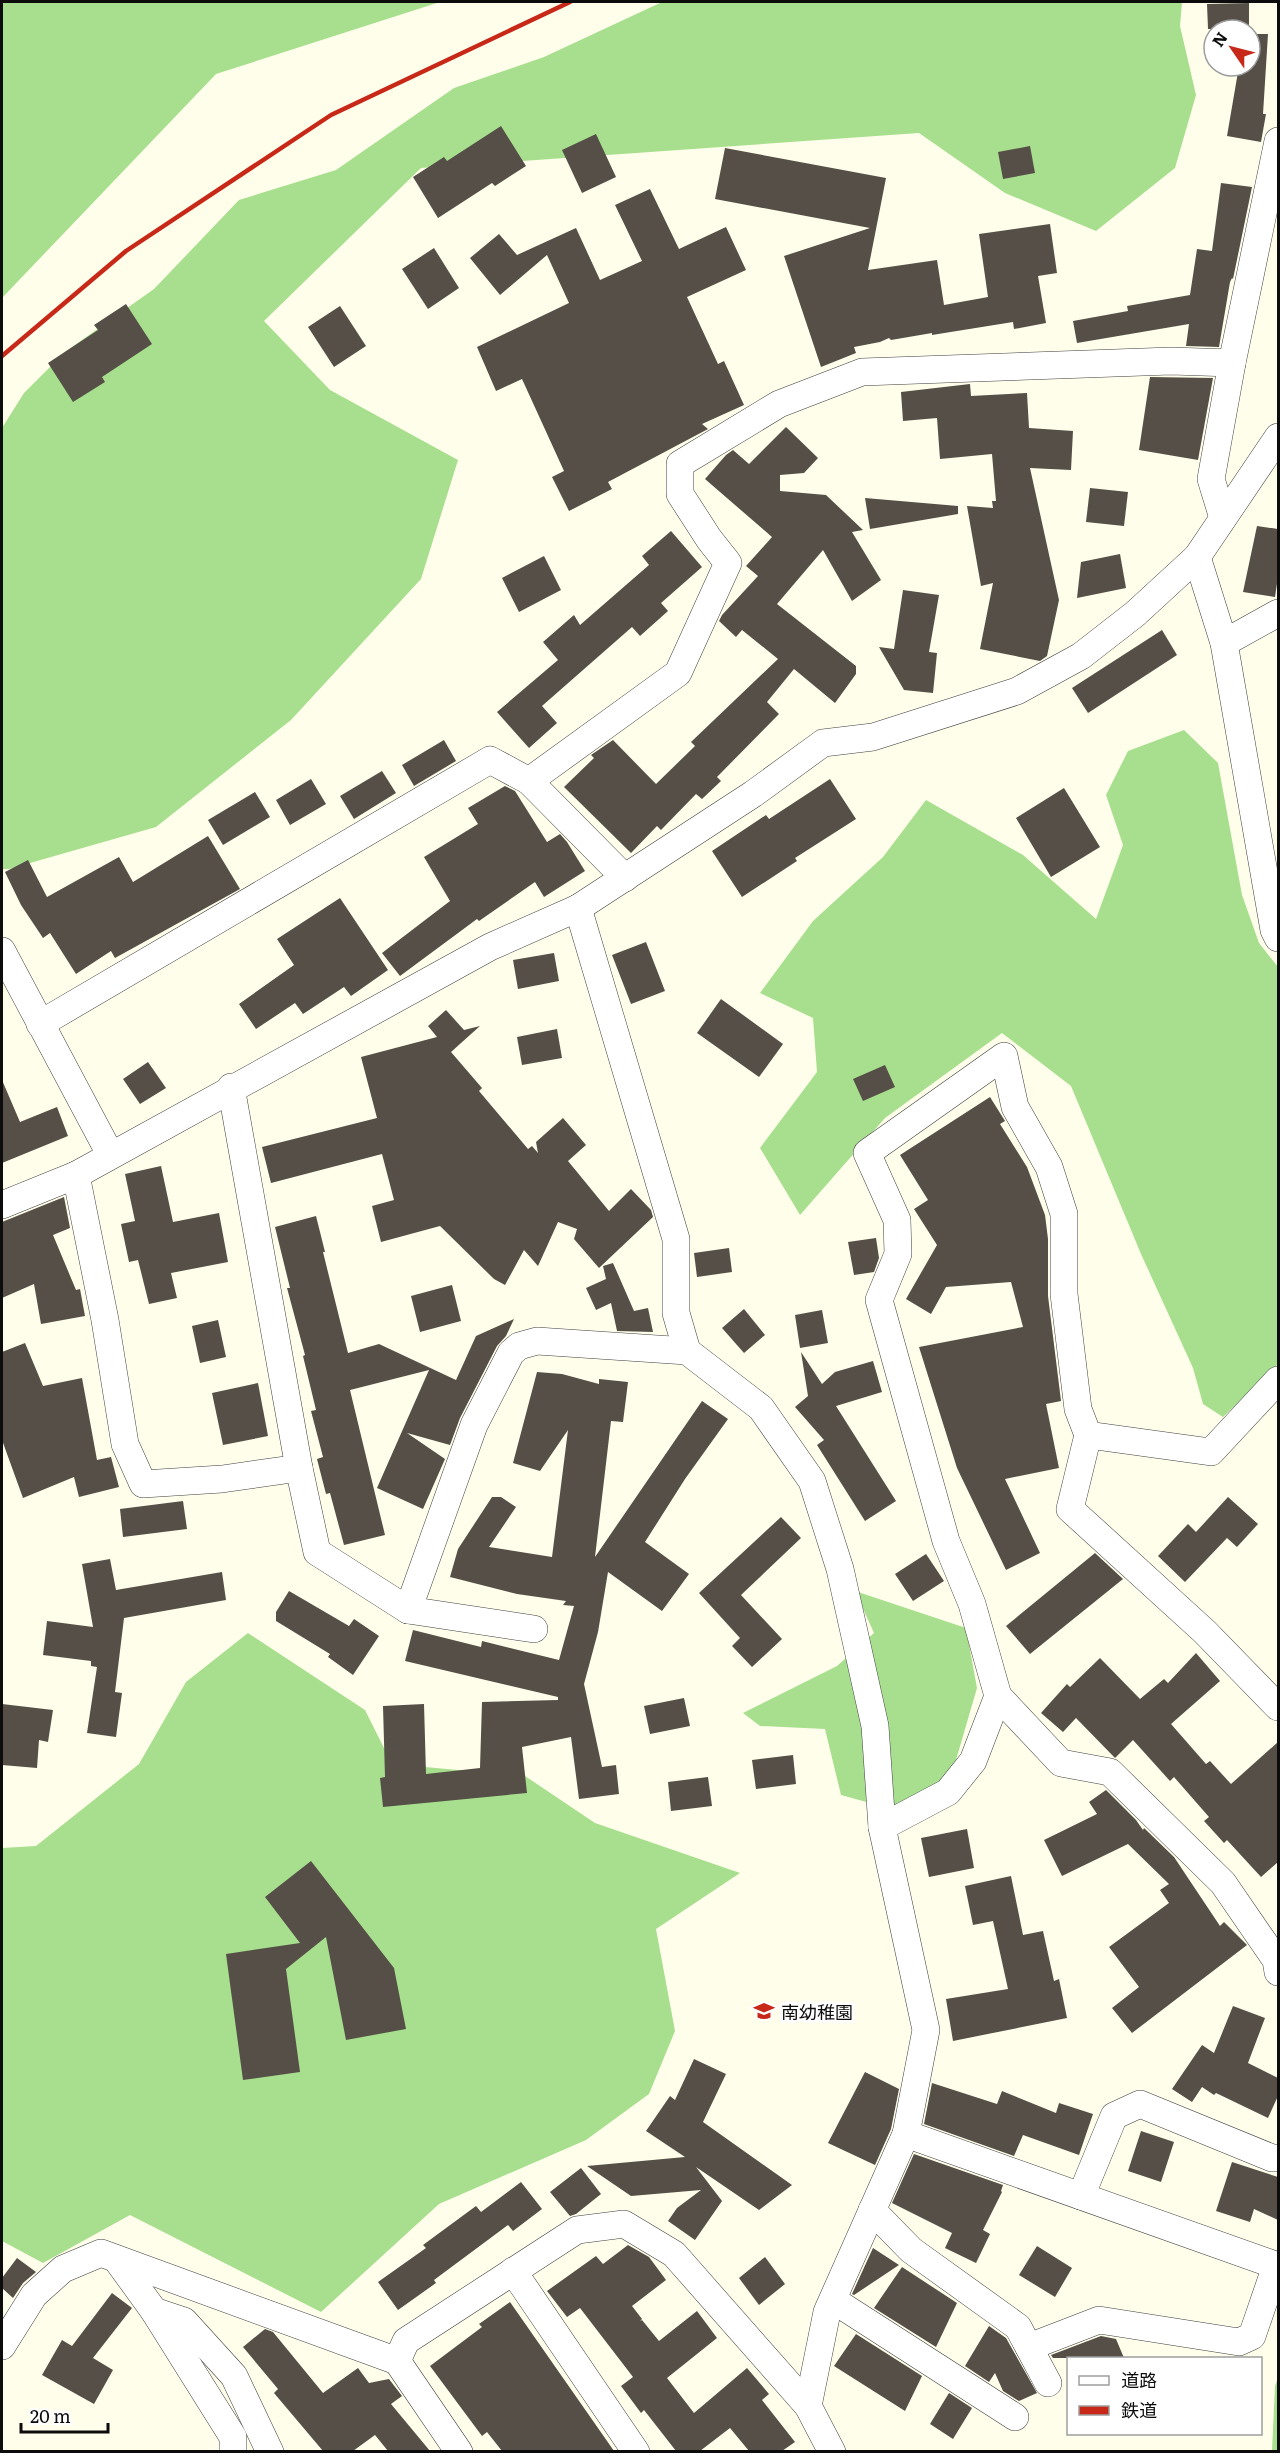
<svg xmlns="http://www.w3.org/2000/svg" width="1280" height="2453" viewBox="0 0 1280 2453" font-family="Literata,'Noto Sans JP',serif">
	<rect width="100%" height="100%" fill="#fffeeb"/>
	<!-- forest -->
	<g fill="#a8df8e">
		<polygon points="2,2 440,2 216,74 2,298"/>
		<polygon points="662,2 1182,2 1180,26 1196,95 1175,168 1096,231 1005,193 919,133 421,168 264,321 330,390 458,460 421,579 291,720 156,827 9,869 2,869 2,428 24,393 65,352 154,289 239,200 336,170 454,88 544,57"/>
		<polygon points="1184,730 1218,763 1242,895 1259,943 1278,967 1278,1364 1223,1417 1203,1404 1193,1368 1141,1254 1071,1086 1002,1033 885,1118 800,1215 760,1148 817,1072 813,1018 760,993 813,921 883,857 926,800 1023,855 1096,919 1123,845 1106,795 1128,751"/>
		<polygon points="855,1591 966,1628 977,1688 949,1784 888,1808 841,1795 825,1729 760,1726 743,1713 837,1666 874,1633"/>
		<polygon points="248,1633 365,1710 392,1764 525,1776 595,1823 740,1873 656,1929 675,2031 649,2094 586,2140 439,2204 321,2312 130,2215 43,2263 2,2241 2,1848 36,1846 139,1764 186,1682"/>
		<polygon points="1278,2377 1278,2451 1272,2451 1275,2386"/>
	</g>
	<!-- building -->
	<g fill="#554f47">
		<polygon points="1249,3 1249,29 1208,29 1207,4"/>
		<polygon points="1250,34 1268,34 1263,114 1266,114 1261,142 1227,136 1239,66 1250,66"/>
		<polygon points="501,126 526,166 495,186 492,183 438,218 413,177 444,157 447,161"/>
		<polygon points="596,134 616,177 582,193 562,150"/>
		<polygon points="1030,146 1035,173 1003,179 998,152"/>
		<polygon points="725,148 886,178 868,270 937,260 944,305 988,297 979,234 1050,224 1057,273 1038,276 1046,323 1014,329 1013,322 932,335 932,333 891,340 889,338 880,342 854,347 856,353 821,367 784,256 870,228 715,199"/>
		<polygon points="1221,183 1252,187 1233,279 1232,278 1230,282 1219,347 1186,346 1189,324 1077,343 1073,321 1128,311 1127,306 1190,295 1197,249 1212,251"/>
		<polygon points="650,189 679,249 726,227 746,270 687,297 718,364 724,361 744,405 702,424 708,429 608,482 612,489 569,511 552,477 564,471 522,379 496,391 477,347 569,303 547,255 500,295 470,258 499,234 517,255 576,228 600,280 642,261 615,205"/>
		<polygon points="434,248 459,288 428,309 402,269"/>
		<polygon points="126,304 152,344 102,377 105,382 73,402 48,363 98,330 94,325"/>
		<polygon points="340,306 366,346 334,367 308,327"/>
		<polygon points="1150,377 1213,378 1198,460 1139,450"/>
		<polygon points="970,384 971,396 1027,393 1029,428 1073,431 1071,470 1030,468 1059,600 1047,656 1040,661 980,649 993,583 981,586 967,506 993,508 992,501 996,501 992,454 940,459 937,418 903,421 901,392"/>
		<polygon points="786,427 818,458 804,473 780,475 780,491 826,495 863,530 852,532 881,580 852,601 823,550 777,604 856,666 856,674 835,703 794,669 767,702 779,714 717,777 721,781 702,799 696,794 661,830 657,826 631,853 564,787 594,758 591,755 613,740 656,784 695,746 691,742 778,659 742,630 736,637 719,621 722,615 758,576 746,566 772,537 705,479 726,455 733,450 749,464"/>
		<polygon points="1090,488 1128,492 1124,526 1086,522"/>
		<polygon points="865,498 958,506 958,514 870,529"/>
		<polygon points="1257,526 1278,529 1278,577 1275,597 1243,592"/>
		<polygon points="671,531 702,567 661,603 668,611 640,636 632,627 542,706 557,723 529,748 497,712 558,660 543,642 574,615 580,625 649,565 642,556"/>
		<polygon points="1120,554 1126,588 1077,598 1081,562"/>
		<polygon points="544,556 561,590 519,612 502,578"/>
		<polygon points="903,590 939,595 929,652 937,653 933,693 904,690 879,647 894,649"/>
		<polygon points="1162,630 1177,655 1088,713 1072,688"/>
		<polygon points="444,740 456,761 414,786 402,765"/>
		<polygon points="382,771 396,793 354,819 340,796"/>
		<polygon points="311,779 326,804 290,825 276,800"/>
		<polygon points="830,779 856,819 795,858 797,861 742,897 712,851 766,815 769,819"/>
		<polygon points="505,786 515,791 547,842 560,834 567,842 585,871 544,897 535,882 479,921 477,919 400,976 382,953 450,901 424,857 478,824 468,808"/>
		<polygon points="1064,788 1100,847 1051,877 1016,818"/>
		<polygon points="255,792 270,817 223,845 208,820"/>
		<polygon points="208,836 240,889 115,958 111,951 76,974 50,933 43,938 21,905 5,872 28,860 47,897 119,857 133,882"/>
		<polygon points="340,898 388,970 351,996 344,987 303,1014 295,1003 256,1029 239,1004 294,965 277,939"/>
		<polygon points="646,942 665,991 631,1004 612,955"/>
		<polygon points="554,953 559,981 518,989 513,960"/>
		<polygon points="721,999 783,1044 759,1077 697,1033"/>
		<polygon points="446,1010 464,1030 480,1026 451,1052 482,1088 479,1091 528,1149 532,1146 538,1153 536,1142 563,1118 586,1145 568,1161 609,1211 631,1189 651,1210 653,1217 599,1268 574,1239 577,1229 558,1222 538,1266 524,1250 505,1285 494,1279 440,1226 381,1242 372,1206 394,1200 382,1154 271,1183 262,1147 377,1118 361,1057 437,1037 428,1026"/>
		<polygon points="557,1029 562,1058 522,1065 517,1037"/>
		<polygon points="148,1062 166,1088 140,1104 123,1079"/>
		<polygon points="885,1065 895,1087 863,1101 853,1079"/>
		<polygon points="2,1080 20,1122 57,1107 68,1136 2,1163"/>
		<polygon points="990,1097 1005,1121 1000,1124 1027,1167 1045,1215 1048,1239 1048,1296 1061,1401 1046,1404 1059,1468 1005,1479 1040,1553 1006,1570 957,1468 919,1347 1023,1327 1011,1282 946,1287 931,1314 906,1299 937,1245 914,1209 928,1200 900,1155"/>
		<polygon points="161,1166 173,1222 219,1213 228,1262 171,1273 177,1298 149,1304 138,1260 129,1262 121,1224 135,1221 125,1174"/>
		<polygon points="64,1197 70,1228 53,1235 76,1290 80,1289 85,1316 41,1324 34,1284 2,1298 2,1222"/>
		<polygon points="316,1216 325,1252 323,1252 348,1353 379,1344 456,1380 476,1336 514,1319 506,1336 497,1346 460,1418 450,1445 407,1433 445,1459 423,1509 377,1488 429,1370 350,1390 385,1535 344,1545 330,1493 326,1494 317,1459 323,1457 311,1411 316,1410 303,1356 305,1355 287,1288 290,1288 275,1227"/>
		<polygon points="876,1238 879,1258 874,1272 854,1275 848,1242"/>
		<polygon points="729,1248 732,1272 697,1277 694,1253"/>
		<polygon points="613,1263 634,1311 648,1308 653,1332 617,1331 611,1303 596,1310 586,1288 606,1279 603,1266"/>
		<polygon points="452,1285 461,1321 420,1332 411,1296"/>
		<polygon points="744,1309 765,1335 744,1353 722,1328"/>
		<polygon points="822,1310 828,1343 800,1348 795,1315"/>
		<polygon points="218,1320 226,1357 200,1363 192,1326"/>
		<polygon points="25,1343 43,1386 82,1378 97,1460 111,1457 119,1487 79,1497 74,1477 23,1498 2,1440 2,1352"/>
		<polygon points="801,1352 822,1384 835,1372 873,1361 882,1392 836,1406 896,1501 865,1521 817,1445 824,1440 795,1407 808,1396"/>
		<polygon points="537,1372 562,1374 599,1384 599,1379 628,1382 623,1422 611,1421 595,1557 702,1401 728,1419 685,1479 645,1542 689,1574 662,1611 608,1572 598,1632 584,1684 602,1767 616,1765 619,1794 579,1799 571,1737 522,1747 527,1793 383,1807 380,1778 385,1777 383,1706 424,1704 426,1774 480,1768 482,1702 558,1700 558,1697 405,1661 413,1630 481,1647 482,1641 559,1660 574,1606 563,1605 566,1601 517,1594 450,1577 458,1549 492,1497 501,1497 516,1507 489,1547 552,1557 568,1430 540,1471 513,1463"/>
		<polygon points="258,1383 268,1436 223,1445 212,1393"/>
		<polygon points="1228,1497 1258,1524 1237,1547 1227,1538 1185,1582 1158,1556 1188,1524 1196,1532"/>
		<polygon points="183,1501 187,1529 123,1537 120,1509"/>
		<polygon points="781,1517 801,1538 741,1595 782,1639 752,1667 732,1646 740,1638 699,1593"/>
		<polygon points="1095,1553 1123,1579 1030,1654 1006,1626"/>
		<polygon points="926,1554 944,1581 913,1601 895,1574"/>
		<polygon points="110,1559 116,1590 222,1572 226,1600 124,1618 115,1692 122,1693 116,1737 87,1733 97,1667 91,1666 91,1661 43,1655 47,1621 93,1627 82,1564"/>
		<polygon points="289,1591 349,1626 354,1619 379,1636 353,1675 328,1657 330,1654 276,1621 276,1612"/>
		<polygon points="1196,1653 1220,1681 1171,1724 1206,1764 1210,1761 1231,1784 1278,1742 1278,1862 1261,1877 1227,1840 1224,1843 1204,1821 1209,1817 1174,1777 1170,1781 1133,1740 1115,1758 1076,1718 1063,1732 1041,1713 1067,1684 1070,1687 1100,1658 1140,1699 1164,1679 1168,1683"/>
		<polygon points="684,1698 690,1726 650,1734 644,1706"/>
		<polygon points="2,1704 53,1710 48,1742 39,1740 37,1768 2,1765"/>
		<polygon points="793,1755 796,1784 756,1789 752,1760"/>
		<polygon points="708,1777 712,1806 671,1811 668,1782"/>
		<polygon points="1106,1790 1136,1820 1143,1830 1144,1828 1174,1857 1220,1926 1224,1922 1247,1945 1132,2033 1112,2008 1139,1987 1109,1947 1169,1903 1160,1890 1169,1884 1128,1844 1062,1876 1044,1840 1097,1814 1089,1802"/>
		<polygon points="967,1829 974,1868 929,1877 921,1838"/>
		<polygon points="311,1861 394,1968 406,2029 346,2040 326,1937 286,1969 300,2072 243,2080 226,1954 300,1943 265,1897"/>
		<polygon points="1011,1876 1023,1935 1043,1931 1054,1981 1059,1979 1067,2018 953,2041 946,1999 1008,1989 993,1921 973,1925 965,1886"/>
		<polygon points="1233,2006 1265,2018 1248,2063 1278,2078 1278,2096 1268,2118 1216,2093 1214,2095 1202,2087 1192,2102 1172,2089 1202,2045 1214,2053"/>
		<polygon points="694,2059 726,2074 703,2122 792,2185 759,2210 696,2167 722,2201 695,2240 668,2221 677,2208 701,2190 631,2196 587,2166 685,2157 646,2131 670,2096 675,2100"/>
		<polygon points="865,2072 899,2089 891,2129 875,2165 828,2143"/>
		<polygon points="932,2083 997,2104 1002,2091 1056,2113 1059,2103 1093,2114 1079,2155 1023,2135 1014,2156 924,2124"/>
		<polygon points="1141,2131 1174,2142 1161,2182 1128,2171"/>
		<polygon points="914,2154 1003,2185 1001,2191 1002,2192 983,2230 990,2234 976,2263 945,2248 952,2233 892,2203"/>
		<polygon points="1232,2162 1278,2177 1278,2220 1254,2209 1250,2222 1216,2211"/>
		<polygon points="581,2168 601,2194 576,2214 570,2216 550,2192"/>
		<polygon points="521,2182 542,2209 513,2231 508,2225 434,2280 436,2283 398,2310 378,2282 426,2248 423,2245 476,2206 481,2212"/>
		<polygon points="628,2245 649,2257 666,2280 632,2306 642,2319 640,2321 642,2320 659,2341 697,2311 717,2338 667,2378 694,2413 747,2368 769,2394 762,2400 795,2442 782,2451 749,2451 730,2428 700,2451 676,2451 644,2410 641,2413 621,2386 633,2377 580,2308 567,2317 547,2291 596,2256 603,2264"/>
		<polygon points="1037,2246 1072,2268 1055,2297 1019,2275"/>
		<polygon points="873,2248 899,2265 854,2295 852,2294"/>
		<polygon points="765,2257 785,2284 759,2305 739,2278"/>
		<polygon points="17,2258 36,2272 23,2283 13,2298 2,2288 2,2278"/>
		<polygon points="902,2267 957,2303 936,2347 874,2308"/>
		<polygon points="112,2293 132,2308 93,2358 113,2370 94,2404 42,2375 62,2340 72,2346"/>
		<polygon points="510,2302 614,2451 502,2451 487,2432 482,2436 430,2366 482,2327 479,2324"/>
		<polygon points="989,2326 1006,2338 1037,2393 1019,2401 1003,2391 995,2373 989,2382 965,2366"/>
		<polygon points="265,2329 273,2332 323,2393 358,2368 369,2383 389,2379 402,2396 391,2404 430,2451 388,2451 375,2435 353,2451 323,2451 274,2393 278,2389 243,2347"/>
		<polygon points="856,2334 922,2376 905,2411 834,2366"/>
		<polygon points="1101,2336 1116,2339 1124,2358 1053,2358 1051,2355"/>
		<polygon points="949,2393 972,2408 953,2439 930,2424"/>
	</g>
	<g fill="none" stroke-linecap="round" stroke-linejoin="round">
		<!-- street casing -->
		<g stroke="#3f3f3f" stroke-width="28">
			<g id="street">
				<polyline points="1223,518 1211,479 1232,363 1278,141"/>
				<polyline points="1197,557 1224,643 1274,930 1278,938"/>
				<polyline points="1224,643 1278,613"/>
				<polyline points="529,781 678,673 728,563 709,539 680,494 680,464 779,404 862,372 1171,361 1232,363"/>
				<polyline points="578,908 676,1239 676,1313 687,1351"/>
				<polyline points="2,951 110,1154"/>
				<polyline points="40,1024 490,760 529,781 625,878"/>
				<polyline points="231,1087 299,1468 317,1552 408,1610 534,1629"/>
				<polyline points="76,1175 105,1320 125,1444 143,1484 222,1479 299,1468"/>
				<polyline points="2,1205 76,1175 490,947 578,908 753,794 823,743 873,737 1017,691 1081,656 1135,614 1197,557 1278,437"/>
				<polyline points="1088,1435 1070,1509 1205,1632 1278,1707"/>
				<polyline points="408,1610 474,1425 511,1353 519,1346 537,1341 687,1351 761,1408 812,1481 840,1569 875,1726 882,1827 926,2030 906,2134 827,2312 808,2406"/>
				<polyline points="998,1696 1061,1763 1110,1772 1223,1883 1276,1960 1278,1972"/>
				<polyline points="882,1827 948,1792 973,1761 998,1696 972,1604 946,1541 879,1300 898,1254 897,1220 867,1153 1004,1056 1015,1107 1049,1167 1064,1214 1064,1294 1078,1409 1088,1435 1211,1452 1278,1380"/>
				<polyline points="906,2134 1278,2266"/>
				<polyline points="1081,2196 1114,2116 1140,2104 1272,2158 1278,2158"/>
				<polyline points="872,2210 911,2250 1018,2327 1048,2383"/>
				<polyline points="117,2260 154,2311 233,2437 233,2452"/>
				<polyline points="513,2271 636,2452"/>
				<polyline points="833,2300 1015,2417"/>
				<polyline points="154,2311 184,2321 234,2376 270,2452"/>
				<polyline points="2,2346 34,2295 63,2269 101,2253 397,2361 459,2452"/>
				<polyline points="1029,2347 1099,2320 1239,2342 1252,2336 1276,2266"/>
				<polyline points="397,2361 406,2341 577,2230 624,2224 674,2254 808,2406 832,2452"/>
			</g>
		</g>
		<!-- street -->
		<use href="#street" stroke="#fff" stroke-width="27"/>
		<!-- rail -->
		<polyline stroke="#c82817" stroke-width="4.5" points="2,356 126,251 331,115 570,2"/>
	</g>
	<!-- icons -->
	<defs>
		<g id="school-bare" transform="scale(1.62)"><path d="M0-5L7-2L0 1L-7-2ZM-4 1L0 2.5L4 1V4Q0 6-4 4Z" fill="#c82817" stroke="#fff" stroke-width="2.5" paint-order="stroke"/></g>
	</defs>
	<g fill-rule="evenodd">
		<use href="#school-bare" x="764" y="2011"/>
	</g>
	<g text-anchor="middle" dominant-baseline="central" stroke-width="6" stroke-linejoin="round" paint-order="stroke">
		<!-- poi labels -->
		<g font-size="18" fill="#0c0c0c" stroke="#fff" text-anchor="start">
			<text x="781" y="2011">南幼稚園</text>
		</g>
	</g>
	<!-- border -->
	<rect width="1280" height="2453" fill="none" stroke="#0c0c0c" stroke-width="6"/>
	<!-- legend -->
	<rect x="1067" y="2357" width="195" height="78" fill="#ffffff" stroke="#9e9e9e" stroke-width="1.5"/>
	<rect x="1079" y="2376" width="30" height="9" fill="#ffffff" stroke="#9e9e9e" stroke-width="1.5"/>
	<text x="1121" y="2387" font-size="18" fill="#0c0c0c">道路</text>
	<rect x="1079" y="2406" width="30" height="9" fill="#c82817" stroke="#9e9e9e" stroke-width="1.5"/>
	<text x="1121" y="2417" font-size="18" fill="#0c0c0c">鉄道</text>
	<!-- north arrow -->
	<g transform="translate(1232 48) rotate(305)"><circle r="28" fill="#ffffff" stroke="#9e9e9e" stroke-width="1.5"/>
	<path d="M0-4.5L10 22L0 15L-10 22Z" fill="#c82817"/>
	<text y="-9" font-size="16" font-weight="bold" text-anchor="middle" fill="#0c0c0c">N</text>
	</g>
	<!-- scale -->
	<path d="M21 2423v9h87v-9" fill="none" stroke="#0c0c0c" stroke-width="3"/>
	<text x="30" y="2423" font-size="18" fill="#0c0c0c" stroke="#ffffff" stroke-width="4.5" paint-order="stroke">20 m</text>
</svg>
